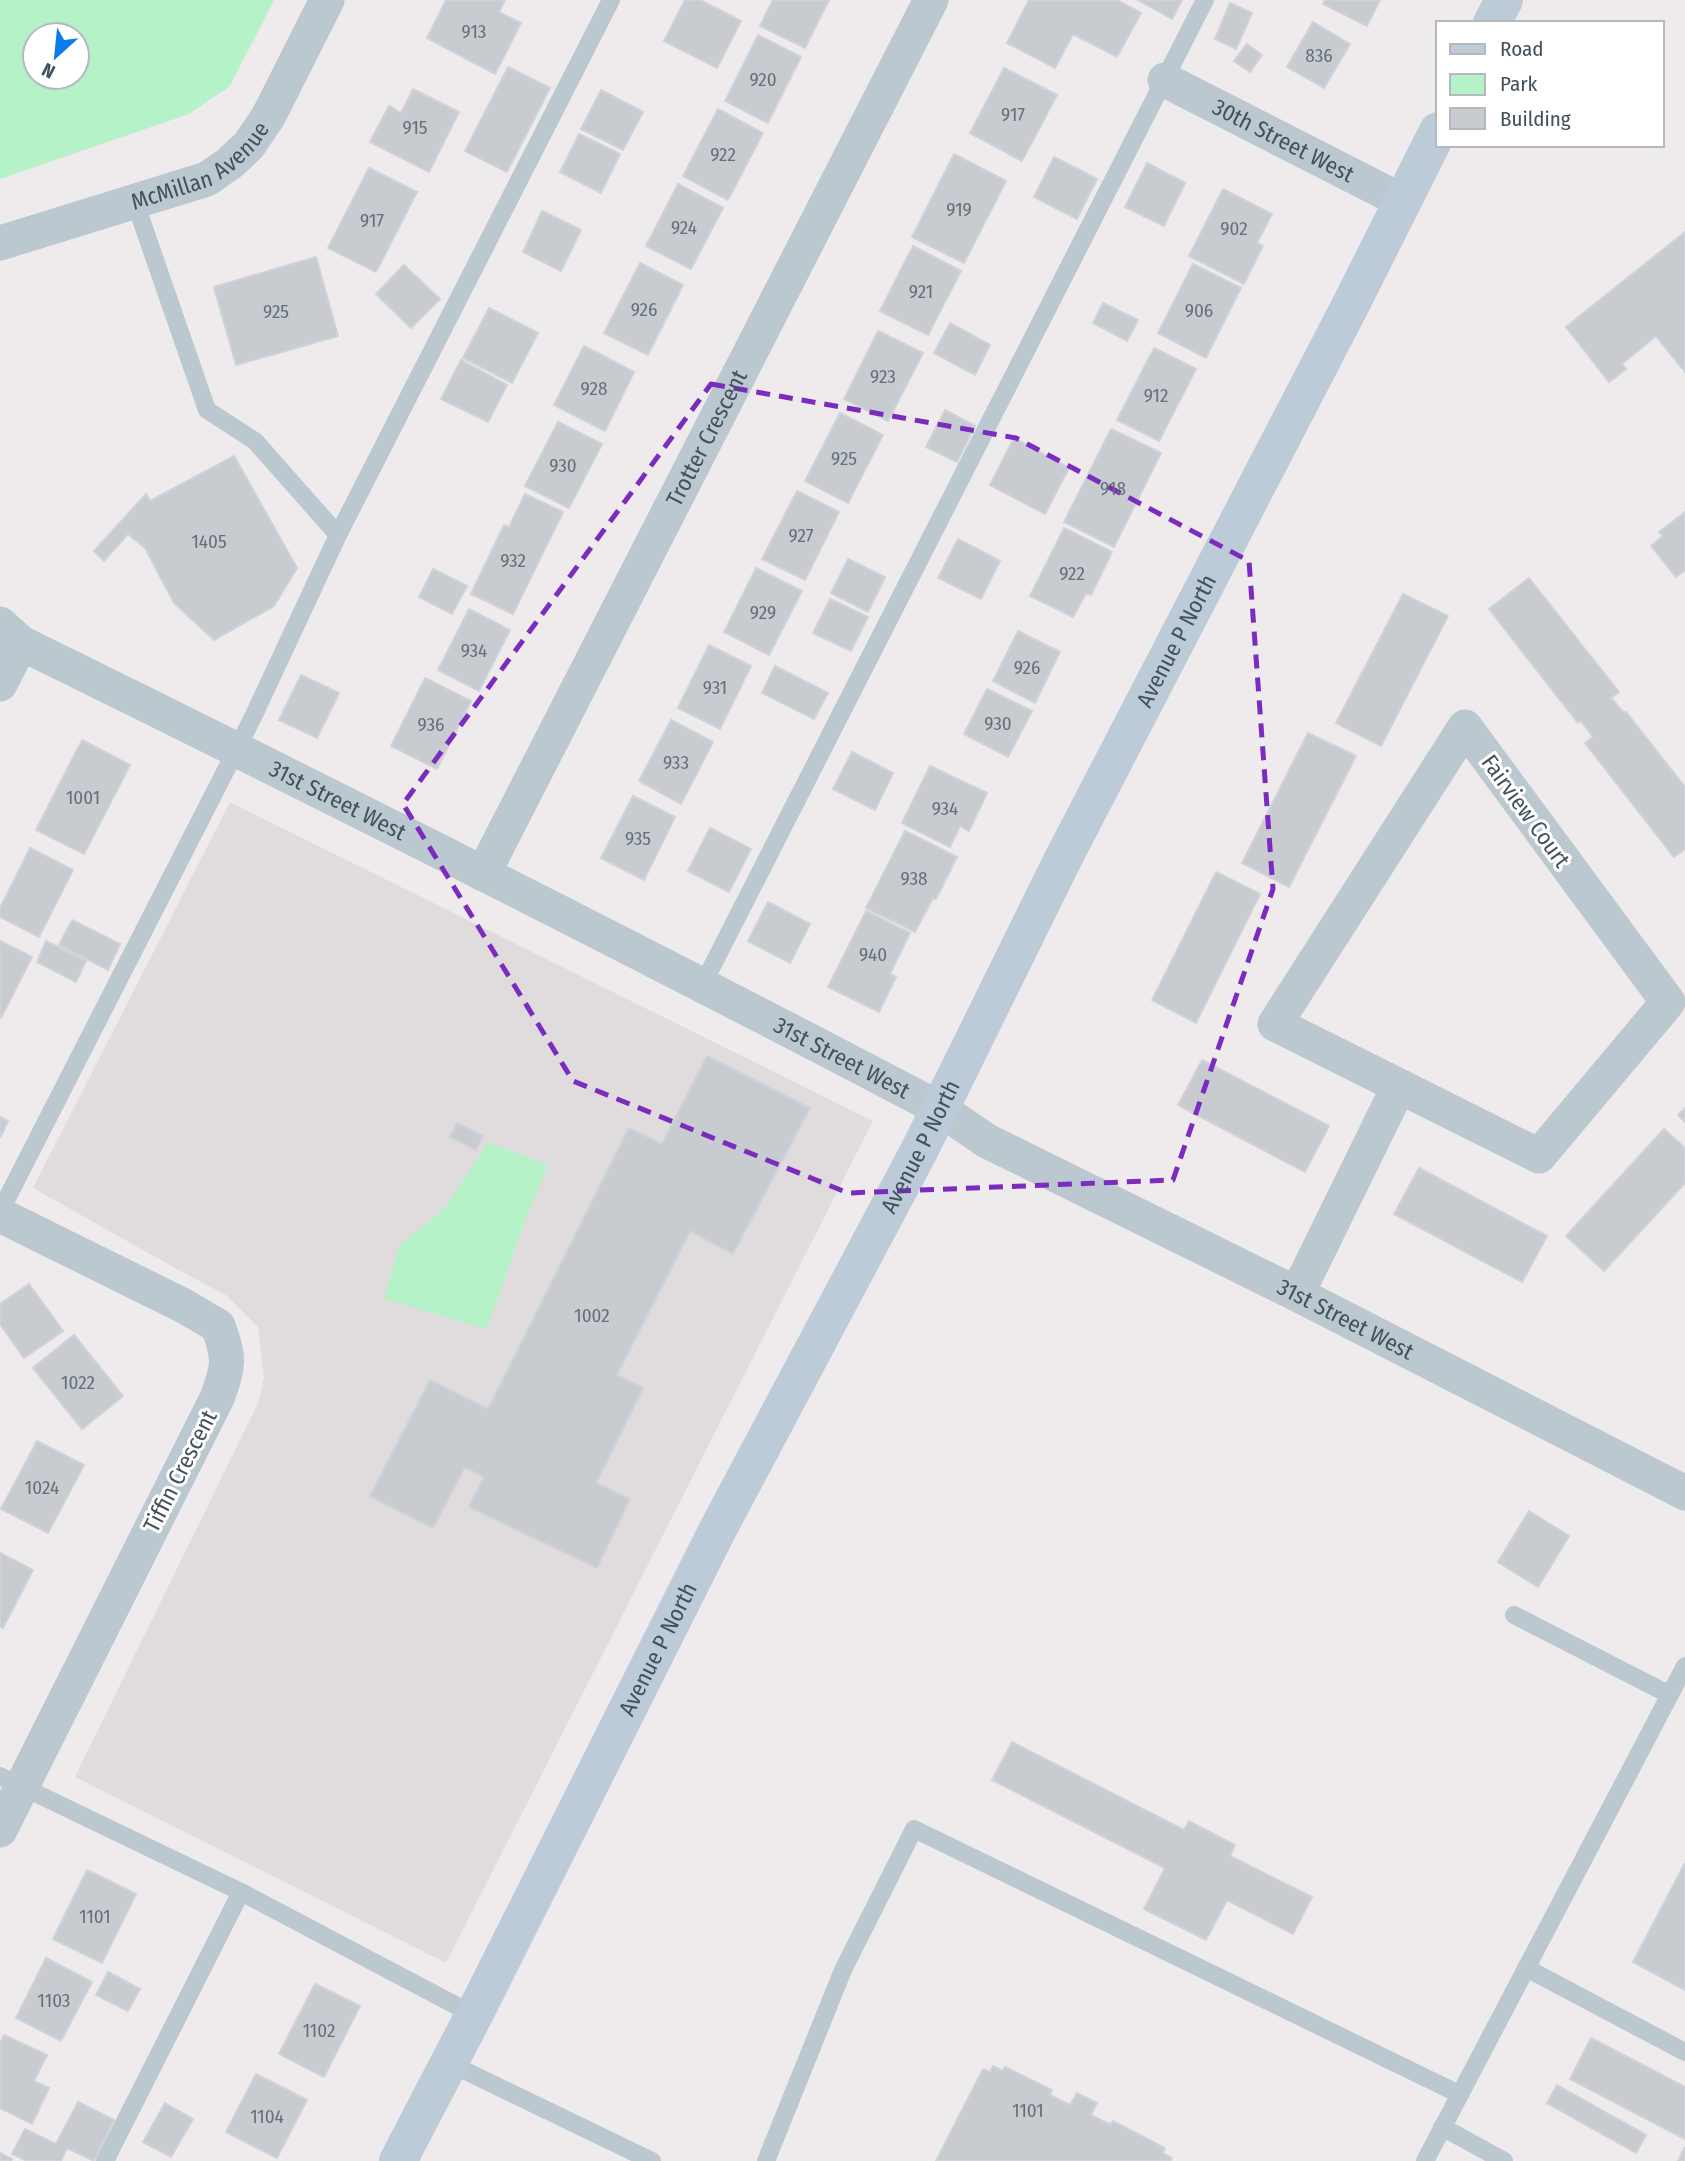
<svg xmlns="http://www.w3.org/2000/svg" width="1685" height="2161" viewBox="0 0 1685 2161" font-family="'Fira Sans Condensed',sans-serif">
	<rect width="100%" height="100%" fill="#efebec"/>
	<!-- education -->
	<polygon fill="#e0dcde" points="230,802 873,1121 446,1963 75,1777 259,1401 264,1377 258,1327 226,1295 182,1272 33,1188"/>
	<!-- green -->
	<g fill="#b5f2c8" fill-rule="evenodd">
		<path d="M 0,0 L 274,0 L 230,86 L 189,114 L 0,179 ZM 35,35 L 77,35 L 77,77 L 35,77 Z"/>
		<polygon points="488,1142 548,1165 523,1226 487,1329 384,1299 399,1246 444,1209"/>
	</g>
	<!-- building -->
	<g fill="#c8ccd1" stroke="#cfd2d8" stroke-width="2">
		<polygon points="446,0 505,0 499,12 521,23 495,74 427,38"/>
		<polygon points="685,0 700,0 741,21 717,68 664,41"/>
		<polygon points="773,0 829,0 805,48 760,26"/>
		<polygon points="1029,0 1117,0 1141,13 1117,57 1073,34 1055,68 1007,43"/>
		<polygon points="1138,0 1182,0 1172,19"/>
		<polygon points="1325,0 1380,0 1367,26 1323,4"/>
		<polygon points="1230,3 1252,13 1236,49 1215,39"/>
		<polygon points="1313,22 1350,44 1324,88 1287,67"/>
		<polygon points="758,35 801,57 768,123 725,101"/>
		<polygon points="1247,44 1262,55 1250,72 1234,61"/>
		<polygon points="508,67 550,88 507,172 465,151"/>
		<polygon points="1004,68 1057,95 1022,161 970,133"/>
		<polygon points="413,89 459,112 429,172 370,142 389,106 401,113"/>
		<polygon points="601,90 643,112 623,150 581,129"/>
		<polygon points="718,109 763,133 728,200 683,176"/>
		<polygon points="579,134 620,154 601,193 560,172"/>
		<polygon points="954,154 1006,181 964,263 912,237"/>
		<polygon points="1054,157 1097,179 1077,219 1034,197"/>
		<polygon points="1147,163 1185,183 1164,226 1125,207"/>
		<polygon points="369,168 417,192 376,272 328,248"/>
		<polygon points="678,184 723,208 691,269 646,246"/>
		<polygon points="1223,189 1272,214 1257,243 1263,246 1244,284 1189,256"/>
		<polygon points="542,211 581,230 561,271 523,252"/>
		<polygon points="1685,232 1685,372 1656,336 1622,364 1626,369 1609,382 1566,327"/>
		<polygon points="913,246 961,271 928,335 880,311"/>
		<polygon points="316,257 338,336 236,365 214,287"/>
		<polygon points="640,263 683,285 648,355 604,333"/>
		<polygon points="1193,264 1241,288 1206,358 1158,333"/>
		<polygon points="404,265 440,299 411,328 376,294"/>
		<polygon points="1103,303 1138,320 1127,341 1093,323"/>
		<polygon points="489,308 538,333 512,383 463,358"/>
		<polygon points="950,323 990,345 975,375 934,353"/>
		<polygon points="878,331 923,353 888,421 844,399"/>
		<polygon points="584,346 634,372 605,431 554,405"/>
		<polygon points="1154,348 1196,369 1159,441 1117,420"/>
		<polygon points="461,360 507,385 488,422 441,399"/>
		<polygon points="945,410 975,426 957,462 926,447"/>
		<polygon points="840,413 883,435 848,503 805,481"/>
		<polygon points="558,422 602,444 569,508 525,486"/>
		<polygon points="1111,429 1161,453 1114,547 1064,522"/>
		<polygon points="1014,438 1069,468 1045,514 990,485"/>
		<polygon points="234,456 297,568 274,606 214,640 174,603 145,548 128,534 104,561 94,551 146,494 150,501"/>
		<polygon points="797,491 839,512 805,580 762,559"/>
		<polygon points="525,494 563,512 513,614 471,594 504,525 509,527"/>
		<polygon points="1685,512 1685,570 1676,577 1651,546 1663,536 1659,532"/>
		<polygon points="1064,528 1112,552 1091,595 1086,593 1073,617 1030,596"/>
		<polygon points="958,539 1000,561 981,599 938,578"/>
		<polygon points="848,559 885,577 868,612 831,593"/>
		<polygon points="756,568 802,591 769,655 724,632"/>
		<polygon points="433,569 467,586 452,614 419,597"/>
		<polygon points="1529,578 1619,692 1611,698 1624,713 1626,712 1685,787 1685,849 1674,857 1585,743 1593,737 1581,721 1578,723 1489,609"/>
		<polygon points="1403,594 1448,616 1381,746 1336,723"/>
		<polygon points="830,599 868,617 851,651 813,633"/>
		<polygon points="469,609 510,630 479,691 438,670"/>
		<polygon points="1018,631 1060,652 1035,703 993,681"/>
		<polygon points="709,645 751,666 720,729 678,708"/>
		<polygon points="775,666 828,693 814,719 762,693"/>
		<polygon points="301,675 339,693 317,738 279,720"/>
		<polygon points="425,678 471,701 437,769 391,746"/>
		<polygon points="987,689 1032,711 1008,757 964,734"/>
		<polygon points="671,720 713,742 681,804 639,781"/>
		<polygon points="1308,733 1356,756 1289,887 1242,863"/>
		<polygon points="82,740 130,765 84,854 36,830"/>
		<polygon points="852,752 893,773 875,810 833,789"/>
		<polygon points="930,766 987,793 969,831 960,826 950,847 902,823"/>
		<polygon points="633,796 675,817 644,880 601,858"/>
		<polygon points="710,828 751,849 729,892 688,871"/>
		<polygon points="905,831 957,857 936,899 933,898 915,932 866,908"/>
		<polygon points="30,848 73,870 39,937 0,917 0,908"/>
		<polygon points="1216,872 1260,894 1196,1023 1152,1000"/>
		<polygon points="768,902 810,924 790,963 748,941"/>
		<polygon points="866,911 910,933 890,974 896,977 879,1012 828,987"/>
		<polygon points="72,920 120,944 108,970 59,945"/>
		<polygon points="0,941 32,957 1,1018 0,1017"/>
		<polygon points="46,941 86,961 76,982 37,962"/>
		<polygon points="707,1056 810,1108 733,1254 690,1231 617,1375 643,1388 596,1483 630,1499 597,1568 469,1507 484,1477 465,1467 433,1528 370,1496 430,1380 488,1409 629,1128 662,1144"/>
		<polygon points="1202,1060 1329,1126 1305,1172 1178,1105"/>
		<polygon points="1685,1108 1685,1122 1678,1115"/>
		<polygon points="0,1117 8,1121 0,1138"/>
		<polygon points="457,1123 483,1136 476,1150 450,1137"/>
		<polygon points="1664,1129 1685,1148 1685,1183 1604,1271 1566,1236"/>
		<polygon points="1419,1168 1547,1236 1522,1282 1394,1214"/>
		<polygon points="29,1284 63,1331 24,1358 0,1324 0,1304"/>
		<polygon points="74,1335 123,1396 82,1429 33,1368"/>
		<polygon points="37,1441 84,1465 48,1533 1,1509"/>
		<polygon points="1529,1511 1569,1536 1538,1587 1498,1562"/>
		<polygon points="0,1553 33,1570 3,1628 0,1626"/>
		<polygon points="1012,1742 1184,1830 1189,1821 1235,1845 1230,1856 1312,1897 1293,1934 1227,1900 1206,1940 1144,1909 1165,1868 992,1780"/>
		<polygon points="1685,1863 1685,1990 1633,1962"/>
		<polygon points="87,1870 136,1894 102,1963 53,1939"/>
		<polygon points="46,1958 92,1982 61,2041 16,2018"/>
		<polygon points="108,1972 140,1989 128,2011 96,1995"/>
		<polygon points="315,1984 360,2006 324,2077 279,2054"/>
		<polygon points="4,2035 47,2055 34,2081 49,2088 32,2124 0,2108 0,2043"/>
		<polygon points="1591,2038 1685,2087 1685,2139 1570,2079"/>
		<polygon points="993,2066 1003,2071 1005,2067 1052,2090 1050,2095 1070,2105 1077,2093 1097,2103 1091,2115 1111,2125 1113,2121 1165,2148 1163,2153 1172,2158 1170,2161 936,2161 983,2069 990,2072"/>
		<polygon points="256,2074 307,2100 277,2158 226,2132"/>
		<polygon points="1557,2085 1646,2135 1636,2153 1547,2103"/>
		<polygon points="78,2102 114,2120 94,2161 67,2148 61,2161 27,2161 12,2154 25,2129 56,2144"/>
		<polygon points="165,2103 193,2119 171,2157 143,2142"/>
		<polygon points="1685,2147 1685,2161 1678,2161"/>
		<polygon points="0,2153 12,2159 11,2161 0,2161"/>
	</g>
	<g fill="none" stroke-linecap="round" stroke-linejoin="round">
		<!-- service -->
		<g stroke="#bbc8d0" stroke-width="18">
			<polyline points="135,202 207,410 255,441 338,535"/>
			<polyline points="703,984 1205,0"/>
			<polyline points="0,1212 253,717 338,535 611,0"/>
			<polyline points="1514,1615 1670,1695"/>
			<polyline points="0,1776 241,1892 474,2015"/>
			<polyline points="1526,1968 1685,2052"/>
			<polyline points="449,2063 652,2161"/>
			<polyline points="1442,2127 1504,2161"/>
			<polyline points="105,2161 241,1892"/>
			<polyline points="766,2161 843,1970 914,1829 1459,2094"/>
			<polyline points="1425,2161 1685,1666"/>
		</g>
		<!-- minor -->
		<g stroke="#bbc8d0" stroke-width="35">
			<path id="s1" d="M 1165,80 L 1402,201"/>
			<path id="s2" d="M 0,243 L 207,179 L 230,163 L 249,145 L 268,117 L 327,0"/>
			<path id="s3" d="M 0,624 L 21,643 C 330,795 636,949 940,1109 L 987,1141 L 1297,1294 L 1685,1493"/>
			<polyline points="0,684 21,643"/>
			<path id="s4" d="M 483,874 L 931,0"/>
			<path d="M 0,1215 L 184,1306 L 218,1326 C 230,1359 229,1365 217,1398 L 0,1830"/>
			<polyline points="1297,1294 1399,1086 1539,1156 1668,1002 1465,727 1275,1024 1399,1086"/>
		</g>
		<!-- secondary -->
		<g stroke="#bccbd7" stroke-width="38">
			<polyline points="1492,23 1504,0"/>
			<path id="s5" d="M 398,2161 L 474,2015 L 718,1529 L 919,1151 L 1063,859 L 1349,308 L 1438,131"/>
		</g>
	</g>
	<!-- marked area -->
	<path fill="none" stroke="#7b2cbf" stroke-width="5" stroke-dasharray="14 9" stroke-linejoin="round" d="M 711,384 L 1016,438 L 1249,561 L 1273,889 L 1173,1180 L 848,1193 L 573,1081 L 403,804 Z"/>
	<g text-anchor="middle" dominant-baseline="central" stroke-width="6" stroke-linejoin="round" paint-order="stroke">
		<!-- number labels -->
		<g font-size="19" fill="#647078">
			<text x="474" y="31">913</text>
			<text x="1319" y="55">836</text>
			<text x="763" y="79">920</text>
			<text x="1013" y="114">917</text>
			<text x="415" y="127">915</text>
			<text x="723" y="154">922</text>
			<text x="959" y="209">919</text>
			<text x="372" y="220">917</text>
			<text x="684" y="227">924</text>
			<text x="1234" y="228">902</text>
			<text x="921" y="291">921</text>
			<text x="644" y="309">926</text>
			<text x="1199" y="310">906</text>
			<text x="276" y="311">925</text>
			<text x="883" y="376">923</text>
			<text x="594" y="388">928</text>
			<text x="1156" y="395">912</text>
			<text x="844" y="458">925</text>
			<text x="563" y="465">930</text>
			<text x="1113" y="488">918</text>
			<text x="801" y="535">927</text>
			<text x="209" y="541">1405</text>
			<text x="513" y="560">932</text>
			<text x="1072" y="573">922</text>
			<text x="763" y="612">929</text>
			<text x="474" y="650">934</text>
			<text x="1027" y="667">926</text>
			<text x="715" y="687">931</text>
			<text x="998" y="723">930</text>
			<text x="431" y="724">936</text>
			<text x="676" y="762">933</text>
			<text x="83" y="797">1001</text>
			<text x="945" y="808">934</text>
			<text x="638" y="838">935</text>
			<text x="914" y="878">938</text>
			<text x="873" y="954">940</text>
			<text x="592" y="1315">1002</text>
			<text x="78" y="1382">1022</text>
			<text x="42" y="1487">1024</text>
			<text x="95" y="1916">1101</text>
			<text x="54" y="2000">1103</text>
			<text x="319" y="2030">1102</text>
			<text x="1028" y="2110">1101</text>
			<text x="267" y="2116">1104</text>
		</g>
		<!-- street labels -->
		<g font-size="23" fill="#43515b" stroke="#fff">
			<text stroke="none"><textPath href="#s1" startOffset="133">30th Street West</textPath></text>
			<text stroke="none"><textPath href="#s2" startOffset="217">McMillan Avenue</textPath></text>
			<text stroke="none"><textPath href="#s4" startOffset="490">Trotter Crescent</textPath></text>
			<text stroke="none"><textPath href="#s5" startOffset="1708">Avenue P North</textPath></text>
			<text stroke="none"><textPath href="#s3" startOffset="382">31st Street West</textPath></text>
			<text transform="translate(1526 811) rotate(54)">Fairview Court</text>
			<text stroke="none"><textPath href="#s3" startOffset="948">31st Street West</textPath></text>
			<text stroke="none"><textPath href="#s5" startOffset="1141">Avenue P North</textPath></text>
			<text stroke="none"><textPath href="#s3" startOffset="1516">31st Street West</textPath></text>
			<text transform="translate(180 1471) rotate(-63)">Tiffin Crescent</text>
			<text stroke="none"><textPath href="#s5" startOffset="574">Avenue P North</textPath></text>
		</g>
	</g>
	<!-- legend -->
	<rect x="1436" y="21" width="228" height="126" fill="#ffffff" stroke="#b4b9bd" stroke-width="2"/>
	<rect x="1450" y="44" width="35" height="10" fill="#bccbd7" stroke="#b4b9bd" stroke-width="2"/>
	<text x="1500" y="56" font-size="21" fill="#43515b">Road</text>
	<rect x="1450" y="74" width="35" height="21" fill="#b5f2c8" stroke="#b4b9bd" stroke-width="2"/>
	<text x="1500" y="91" font-size="21" fill="#43515b">Park</text>
	<rect x="1450" y="108" width="35" height="21" fill="#c8ccd1" stroke="#b4b9bd" stroke-width="2"/>
	<text x="1500" y="126" font-size="21" fill="#43515b">Building</text>
	<!-- north arrow -->
	<g transform="translate(56 56) rotate(207)"><circle r="33" fill="#ffffff" stroke="#b4b9bd" stroke-width="2"/>
	<path d="M0-5L12 26L0 18L-12 26Z" fill="#0a7dea"/>
	<text y="-10" font-size="19" font-weight="bold" text-anchor="middle" fill="#43515b">N</text>
	</g>
</svg>
